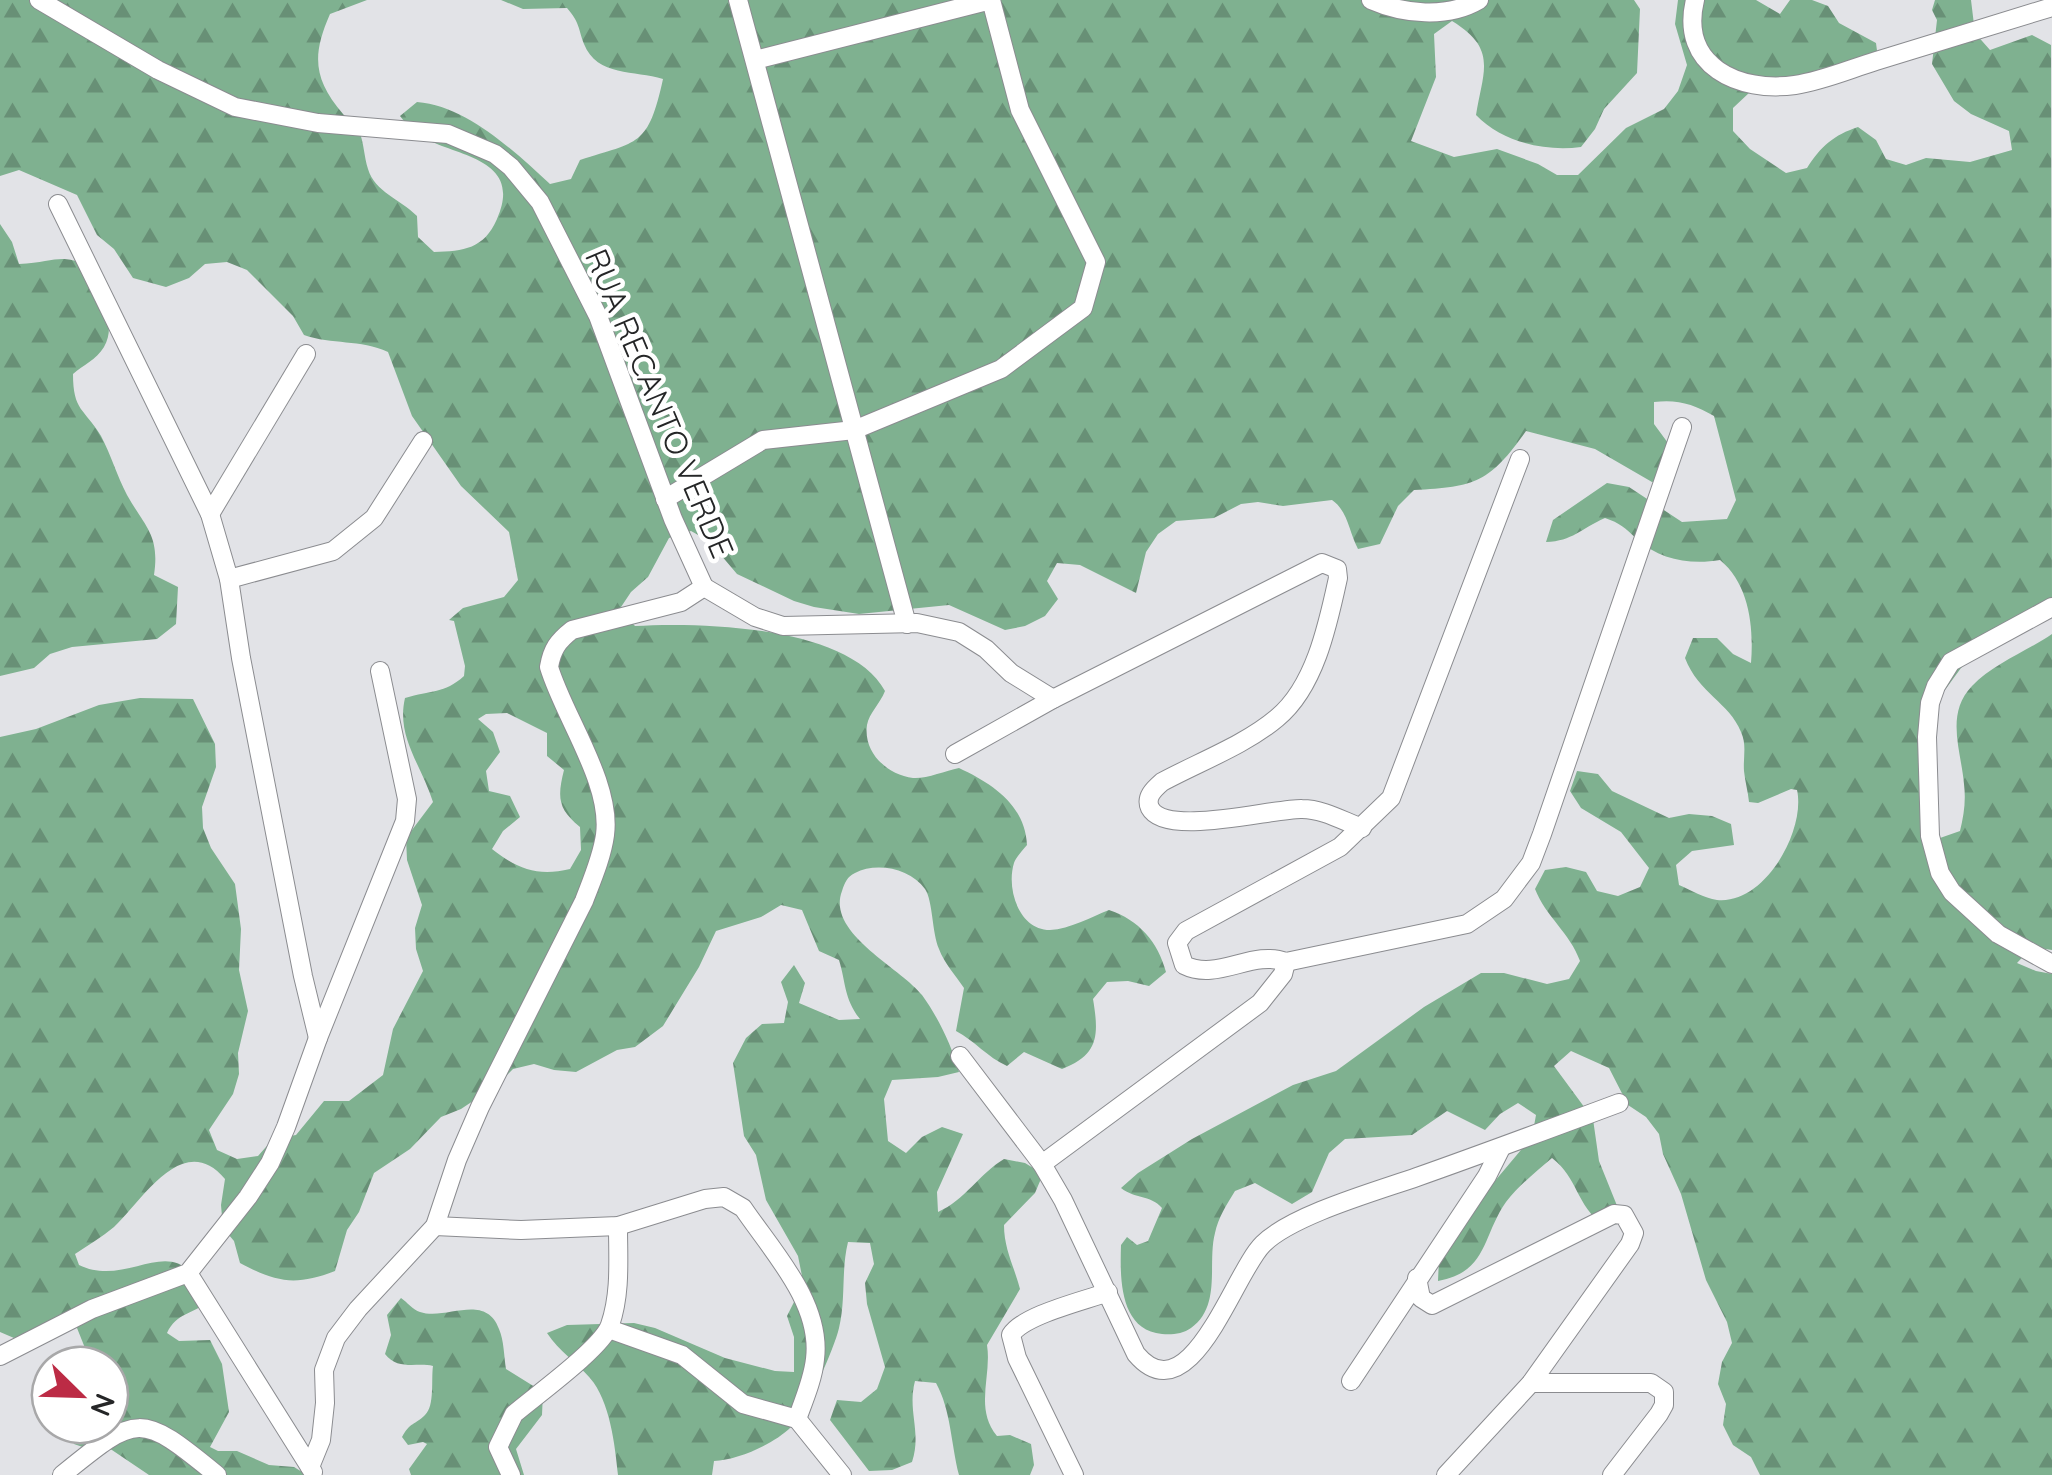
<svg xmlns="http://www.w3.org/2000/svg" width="2052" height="1475" viewBox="0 0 2052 1475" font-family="Quicksand,sans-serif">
	<defs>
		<pattern id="forest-firs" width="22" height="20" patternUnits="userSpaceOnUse" patternTransform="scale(2.5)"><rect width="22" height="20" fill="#7fb190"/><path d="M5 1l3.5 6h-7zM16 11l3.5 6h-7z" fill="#689076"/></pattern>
	</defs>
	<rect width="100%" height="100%" fill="#e2e3e7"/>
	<!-- forest -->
	<g fill="url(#forest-firs)" fill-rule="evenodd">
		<path d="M 0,0 L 367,0 L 330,14 C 312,55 313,79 343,114 C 348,120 356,124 359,131 C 364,142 364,157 368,169 C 375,192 400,199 417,216 L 418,237 L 434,252 C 464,251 484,249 497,219 C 525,155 450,157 415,133 C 410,129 405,122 400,116 L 417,102 C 467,106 514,151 550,184 L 571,179 L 580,160 C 639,141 648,147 663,79 C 635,70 597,77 584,44 C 578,28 580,23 567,8 L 523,9 L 501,0 L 1634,0 L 1640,9 L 1637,73 L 1604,109 L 1595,129 L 1581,147 C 1545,152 1502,142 1476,115 C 1483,71 1498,49 1452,21 L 1434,34 L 1436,77 L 1411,141 L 1454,157 L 1497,149 L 1538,164 L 1557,175 L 1578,175 L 1626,128 L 1664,109 L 1678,91 L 1687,65 L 1675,24 L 1678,0 L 1756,0 L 1780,14 L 1790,0 L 1812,0 L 1828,6 L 1839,23 L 1876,43 L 1879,66 L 1817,82 L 1797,94 L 1750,92 L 1733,108 L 1733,131 L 1750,149 L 1786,173 L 1807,168 C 1821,146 1834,135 1858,127 L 1876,140 L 1886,159 L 1906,165 L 1926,158 L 1970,162 L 2012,150 L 2009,131 L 1971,114 L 1954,101 L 1932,64 L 1937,20 L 1932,10 L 1935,0 L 1971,0 L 1975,33 L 1990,50 L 2032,35 L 2051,45 L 2052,600 L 1978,653 L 1961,668 L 1934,705 L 1933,797 L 1940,838 L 1960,831 C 1964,815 1966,801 1964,784 C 1961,750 1945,714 1972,686 C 1993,664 2027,651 2052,634 L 2052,950 L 2032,947 L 2017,963 L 2036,971 L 2052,974 L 2052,1475 L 1760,1475 L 1751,1457 L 1733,1445 L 1723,1425 L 1726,1404 L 1718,1384 L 1722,1362 L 1732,1343 L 1727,1322 L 1706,1280 L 1681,1194 L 1663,1154 L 1659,1134 L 1646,1117 L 1628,1105 L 1609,1068 L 1571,1051 L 1554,1066 L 1593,1119 L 1599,1161 L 1624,1223 L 1604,1226 C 1575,1204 1579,1179 1552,1158 C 1536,1172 1519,1185 1506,1202 C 1482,1236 1488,1272 1438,1281 L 1439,1258 L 1489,1188 L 1532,1137 L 1536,1115 L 1518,1103 L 1500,1114 L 1485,1130 L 1447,1111 L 1412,1135 L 1345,1139 L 1329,1153 L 1312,1192 L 1292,1204 L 1255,1183 L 1235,1191 C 1227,1204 1218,1218 1215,1233 C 1207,1263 1222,1306 1191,1328 C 1183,1334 1171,1335 1162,1334 C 1119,1330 1120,1277 1121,1245 L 1127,1237 L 1137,1245 L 1148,1241 L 1162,1208 C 1151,1195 1135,1199 1121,1188 L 1138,1173 L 1192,1139 L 1293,1085 L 1336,1071 L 1424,1007 L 1481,973 L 1504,973 L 1547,984 L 1569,979 L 1580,961 C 1570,933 1546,917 1535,889 L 1545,870 L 1566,867 L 1586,872 L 1597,891 L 1618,896 L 1640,887 L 1649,868 L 1621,832 L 1581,808 L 1570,791 L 1577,771 L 1598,774 L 1612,791 L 1669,818 L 1689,814 L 1712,816 L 1731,824 L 1734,845 L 1692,851 L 1676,865 L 1679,885 C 1691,890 1704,898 1717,900 C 1765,905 1806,830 1797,790 L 1791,789 L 1758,803 L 1749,802 C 1748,792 1745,781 1744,771 C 1743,757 1747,745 1741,732 C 1729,702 1699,694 1685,658 L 1693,638 L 1717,638 L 1733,654 L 1751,663 C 1754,626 1749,584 1720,560 C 1691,565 1659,560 1637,539 C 1625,528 1620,523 1605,518 C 1580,529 1573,541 1546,542 L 1553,520 L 1607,483 L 1629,487 L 1682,522 L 1727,519 L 1736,500 L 1714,416 C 1694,404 1677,399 1654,402 L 1654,424 L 1679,458 L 1672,478 L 1652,482 L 1595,449 L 1526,431 C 1490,482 1476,487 1414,490 L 1398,506 L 1380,544 L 1358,549 C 1349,532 1348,511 1332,500 L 1283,506 L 1258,502 L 1241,504 L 1214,518 L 1176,521 L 1158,534 L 1146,552 L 1136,593 L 1080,565 L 1057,563 L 1047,581 L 1058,599 L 1045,616 L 1025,626 L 1005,630 L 949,605 L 859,614 L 814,607 L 794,601 L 737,574 L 709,541 L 691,531 L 669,538 L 648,577 L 631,592 L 619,610 L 635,626 C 702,622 850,626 885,691 C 880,704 869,713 867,725 C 863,752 887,775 913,778 C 926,779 945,771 959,768 C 993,784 1025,805 1027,845 C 1023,850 1016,857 1014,863 C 1006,889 1019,930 1050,930 C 1070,929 1091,917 1109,910 C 1139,920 1158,942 1166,972 L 1149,986 L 1128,981 L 1107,982 L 1093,999 C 1099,1035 1099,1055 1062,1069 L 1024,1052 L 1007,1066 C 987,1057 975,1041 956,1031 L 964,988 C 956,976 944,963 939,949 C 932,933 933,901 925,889 C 910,868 876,862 855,873 C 847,877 845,882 842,891 C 826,933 900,967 922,995 C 938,1017 952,1046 959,1072 L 938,1077 L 892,1080 L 884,1099 L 888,1141 L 906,1153 L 922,1137 L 942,1127 L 963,1134 L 937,1192 L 938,1212 C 965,1200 979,1174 1004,1159 L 1025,1163 L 1043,1174 L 1035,1193 L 1004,1225 C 1004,1249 1014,1266 1020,1289 L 987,1345 C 992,1376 974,1408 997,1436 L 1010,1435 L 1031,1444 L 1034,1465 L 1030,1475 L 959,1475 C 951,1444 951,1410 936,1383 L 915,1381 C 907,1411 922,1432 912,1462 L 892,1470 L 869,1471 L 830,1420 L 837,1400 L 861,1402 L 877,1389 L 885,1367 L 867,1304 L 865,1283 L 874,1264 L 870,1243 L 848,1242 C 841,1270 846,1299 839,1328 C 834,1349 807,1411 791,1427 C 774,1444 738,1460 714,1461 L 712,1475 L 618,1475 C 615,1445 610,1401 590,1378 C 576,1362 559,1351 547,1333 L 567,1325 L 634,1323 L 655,1328 L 725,1358 L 775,1371 L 794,1372 L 794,1337 L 787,1316 L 796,1298 L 802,1276 L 798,1256 L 766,1200 L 756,1155 L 744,1136 L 733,1063 L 746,1038 L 762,1024 L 784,1023 L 788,1002 L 781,982 L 794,965 L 805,983 L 799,1003 L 839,1020 L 860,1019 C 844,999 846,983 839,960 L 819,951 L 802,910 L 781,905 L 761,917 L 716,931 L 699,967 L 663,1026 L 635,1047 L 617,1050 L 576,1072 L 554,1070 L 534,1064 L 513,1069 L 497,1085 L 461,1109 L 441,1117 L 410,1149 L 374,1173 L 359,1212 L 347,1230 L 335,1271 C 296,1286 277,1283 240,1263 L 234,1241 L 223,1228 L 221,1205 L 225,1179 C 183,1129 142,1201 114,1227 C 102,1237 88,1245 75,1254 L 79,1265 C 132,1291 180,1220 205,1303 C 192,1315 177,1312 167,1333 L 179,1341 L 210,1340 L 222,1364 L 229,1412 L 210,1447 L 218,1451 L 237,1451 L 269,1465 L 294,1467 L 307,1475 L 149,1475 L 109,1448 L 94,1451 L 74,1444 L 69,1425 L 110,1425 L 110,1365 L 78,1365 L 85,1348 L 77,1328 L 56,1323 L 14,1338 L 0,1332 L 0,737 L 36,729 L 99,705 L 140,698 L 193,699 L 215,744 L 216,767 L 202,807 L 203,828 L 211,848 L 235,884 L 241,929 L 239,970 L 248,1011 L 238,1053 L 239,1074 L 233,1094 L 209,1130 L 217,1150 L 237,1159 L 258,1156 L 273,1139 L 296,1135 L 324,1101 L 349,1101 L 383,1075 L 393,1029 L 423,971 L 416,949 L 415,928 L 422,905 L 407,860 L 406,838 L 433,802 C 421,764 396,737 405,698 C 431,690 444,694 464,676 L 465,666 L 454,621 L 449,620 L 463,608 L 504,597 L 518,580 L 509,532 L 461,486 L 412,416 L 388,352 C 360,339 332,345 304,335 L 293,316 L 247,270 L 227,262 L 205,264 L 189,278 L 166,287 L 133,278 L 114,249 L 97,235 L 77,195 L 19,170 L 0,176 ZM 507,713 L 547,733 L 547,756 L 564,770 C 557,798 558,809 580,827 L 581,850 L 570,869 C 538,877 517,869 492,849 L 503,831 L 520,817 L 510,796 L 489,791 L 486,771 L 500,752 L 493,732 L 478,719 L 486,714 Z"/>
		<path d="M 0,224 L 12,242 L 19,264 C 62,262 63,249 103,276 C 97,301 118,323 104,347 C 96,360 83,365 73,374 C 73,411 84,408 101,436 C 111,455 117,476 127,495 C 145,527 160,535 154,575 L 178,587 L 176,624 L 157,639 L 72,647 L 50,654 L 34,668 L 0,676 Z"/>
		<path d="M 401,1298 C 407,1302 413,1310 420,1312 C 446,1321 485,1292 499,1329 C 504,1340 504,1357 506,1369 L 543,1392 L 542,1415 L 516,1449 L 524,1475 L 411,1475 L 409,1469 L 427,1444 L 423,1442 L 408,1445 L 402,1437 C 410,1422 415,1425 425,1415 C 435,1406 431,1379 433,1366 C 417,1362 398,1371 385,1354 L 391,1335 L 387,1315 Z"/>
	</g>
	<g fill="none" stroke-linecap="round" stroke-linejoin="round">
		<!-- street casing -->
		<g stroke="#8b8c90" stroke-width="20">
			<g id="street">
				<polyline points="39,0 158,70 235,107 318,123 448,134 495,154 511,167 540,202 598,316 673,519 704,587"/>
				<polyline points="738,0 907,624"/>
				<path d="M 1371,0 C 1403,14 1447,19 1479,0"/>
				<path d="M 1695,0 C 1679,66 1739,93 1795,85 C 1822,81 1850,69 1876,61 C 1935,43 1993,25 2052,7"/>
				<polyline points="58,204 210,514 229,579 241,658 303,976 318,1038"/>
				<path d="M 1520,459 L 1391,798 L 1340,847 L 1186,931 L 1177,943 L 1184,965 C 1218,982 1252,949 1286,962 L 1467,924 L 1504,899 L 1531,863 L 1542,834 L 1682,427"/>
				<polyline points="665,499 763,440 854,430 1001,369 1083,308 1096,262 1020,110 991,0 755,60"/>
				<polyline points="210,514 306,354"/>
				<polyline points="229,579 333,551 374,518 423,441"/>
				<polyline points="2052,607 1951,662 1936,686 1930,703 1927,737 1930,836 1940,873 1952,892 1998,934 2052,964"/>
				<path d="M 955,754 L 1053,699 L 1322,563 L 1337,569 L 1338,578 C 1328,624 1315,687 1277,718 C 1245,745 1199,762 1162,782 C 1154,789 1145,797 1150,808 C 1166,838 1274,808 1302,809 C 1323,809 1343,821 1362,828"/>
				<path d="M 960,1056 L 1042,1164 L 1063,1200 L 1136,1354 C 1190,1418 1234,1272 1263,1244 C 1292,1215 1377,1191 1417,1177 C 1485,1153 1552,1128 1619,1103"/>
				<polyline points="1042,1164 1260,1003 1283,974 1286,962"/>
				<path d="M 435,1226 L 521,1230 L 618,1226 L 705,1199 L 724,1197 L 743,1208 C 772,1251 822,1303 815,1359 C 813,1379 804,1400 797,1419"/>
				<polyline points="188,1273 313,1472"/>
				<polyline points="1417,1278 1421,1298 1432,1305 1614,1214 1624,1215 1634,1233 1630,1244 1531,1383 1446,1475"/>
				<polyline points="609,1329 682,1355 743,1404 797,1419 842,1475"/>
				<polyline points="0,1356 92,1309 188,1273 248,1197 270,1163 286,1127 318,1038 405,821 407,799 380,671"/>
				<polyline points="1351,1381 1487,1176 1501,1148"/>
				<polyline points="1531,1383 1651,1383 1664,1392 1664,1405 1659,1414 1612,1475"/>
				<path d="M 310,1467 L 321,1440 L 325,1403 L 324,1370 L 336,1338 L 358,1309 L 435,1226 L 457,1160 L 480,1107 L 584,901 C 592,880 602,857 605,835 C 612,783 564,717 549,667 C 552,649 558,641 572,630 L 681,602 L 704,587 L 755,617 L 783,626 L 917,623 L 959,632 L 986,649 L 1011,673 L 1053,699"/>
				<path d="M 62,1475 C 138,1413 140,1412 217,1475"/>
				<path d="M 511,1475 L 498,1447 L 514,1414 C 535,1396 602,1348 610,1325 C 621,1293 618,1259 618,1226"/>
				<path d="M 1074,1475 L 1017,1358 L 1011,1335 C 1023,1315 1084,1301 1108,1292"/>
			</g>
		</g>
		<!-- street -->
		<use href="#street" stroke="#fff" stroke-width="18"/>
	</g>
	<g text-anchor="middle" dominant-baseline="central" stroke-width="9" stroke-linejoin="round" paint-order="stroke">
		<!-- street labels -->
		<g font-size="32" fill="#252627" stroke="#fff">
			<text transform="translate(660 403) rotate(67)">RUA RECANTO VERDE</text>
		</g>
	</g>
	<!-- north arrow -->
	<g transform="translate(80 1395) rotate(113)"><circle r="48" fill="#ffffff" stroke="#a8a8a9" stroke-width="2.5"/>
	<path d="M0-8L18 38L0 25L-18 38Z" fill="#bc2b45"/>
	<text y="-15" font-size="28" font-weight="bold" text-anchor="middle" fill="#252627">N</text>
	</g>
</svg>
